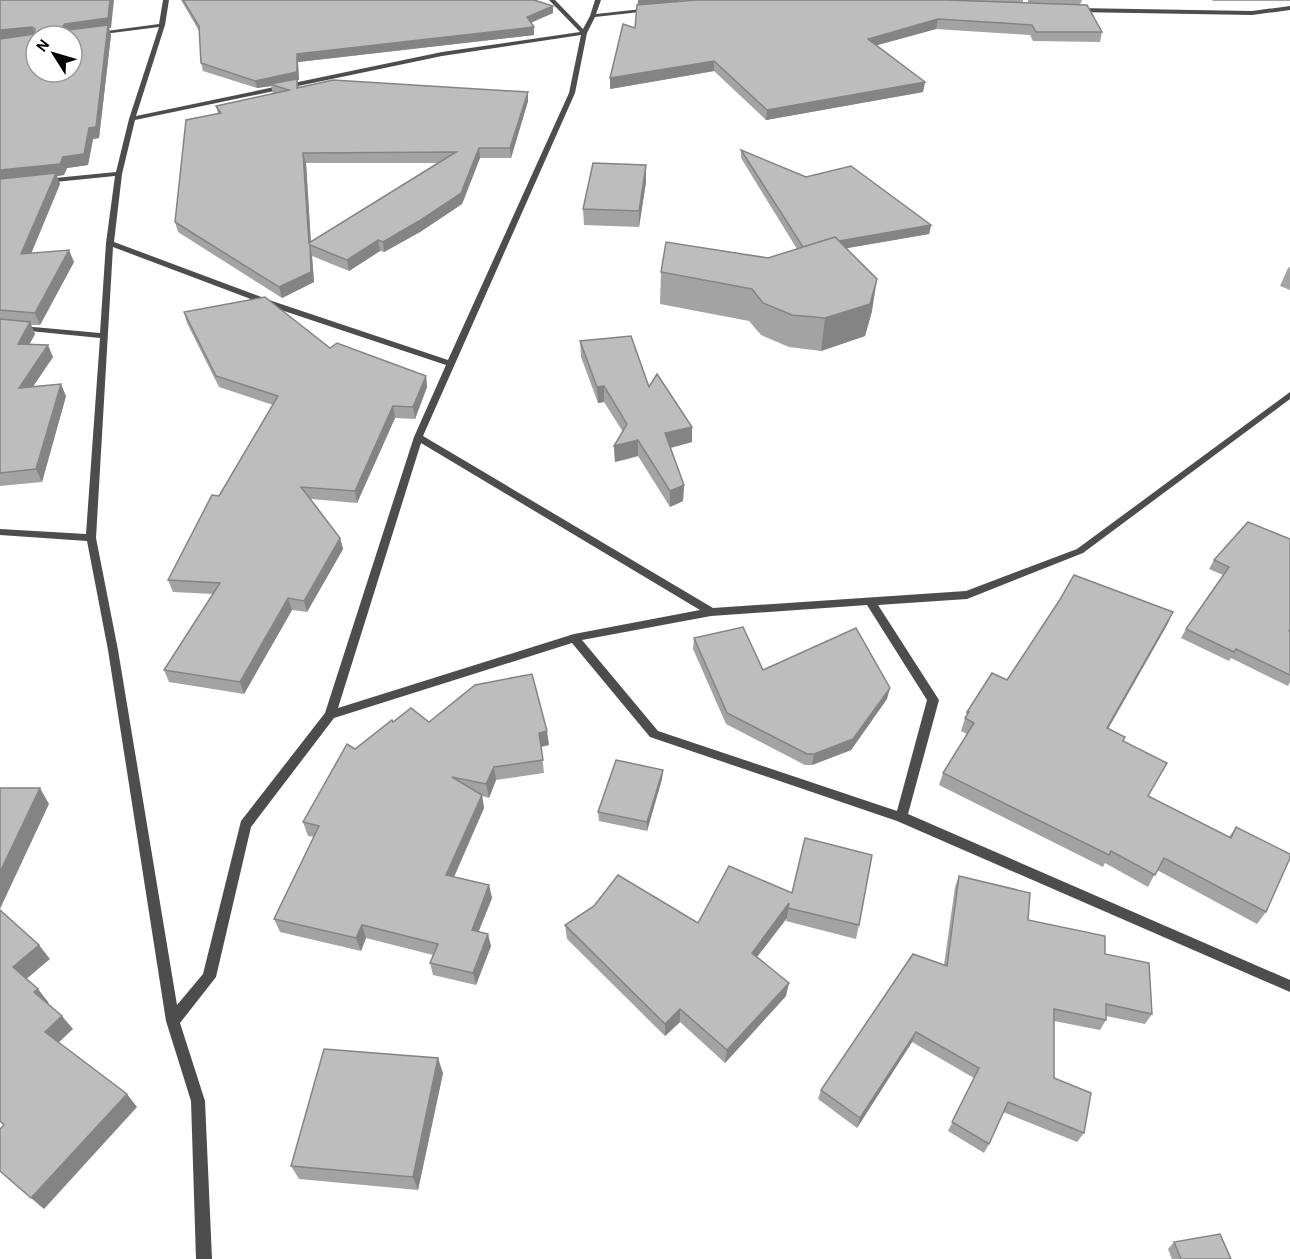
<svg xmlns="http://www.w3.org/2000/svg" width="1290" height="1259" viewBox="0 0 1290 1259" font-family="'Alegreya Sans',sans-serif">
	<rect width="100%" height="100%" fill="#fff"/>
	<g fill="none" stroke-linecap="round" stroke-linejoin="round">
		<!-- minor -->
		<g fill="#4d4d4d" fill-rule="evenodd">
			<path d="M 163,0 L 169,0 L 165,25 L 136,116 L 442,52 L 580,32 L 549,0 L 555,0 L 583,29 L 590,16 L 595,0 L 601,0 L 596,14 L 651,8 L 649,11 L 595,17 L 587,33 L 575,93 L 423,436 L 713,608 L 966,591 L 1077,549 L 1290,392 L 1290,399 L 1083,553 L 967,599 L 878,605 L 939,700 L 908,814 L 1290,980 L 1290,992 L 897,821 L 650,737 L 572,643 L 334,718 L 251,827 L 216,977 L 180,1023 L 205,1101 L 212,1259 L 196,1259 L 191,1101 L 166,1021 L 108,650 L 87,541 L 0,535 L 0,529 L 86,534 L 100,338 L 0,328 L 0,324 L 100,333 L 106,243 L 115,176 L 45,183 L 42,181 L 45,179 L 116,172 L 129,119 L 159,27 L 72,38 L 72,36 L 69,36 L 159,24 ZM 581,35 L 569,93 L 448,360 L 275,302 L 114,242 L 122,174 L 135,120 L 442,56 ZM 113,247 L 269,306 L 446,365 L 414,437 L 325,713 L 241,821 L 203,974 L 177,1005 L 118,650 L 96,538 ZM 421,443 L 700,610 L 574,634 L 338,708 ZM 867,605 L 927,700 L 897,811 L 658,731 L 582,640 L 711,616 Z"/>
			<polygon points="1290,6 1290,10 1252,15 1076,12 1073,10 1076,8 1252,11"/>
		</g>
	</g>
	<!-- wall -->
	<g fill="#a3a3a3" fill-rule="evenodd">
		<polygon points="0,0 111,28 109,28 111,35 99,138 93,139 88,165 67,168 64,175 57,176 60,184 31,253 74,262 40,325 31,325 35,334 29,345 53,357 33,386 66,396 42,482 0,486"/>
		<path d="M 181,0 L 534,0 L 553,13 L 531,23 L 534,27 L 534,35 L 298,62 L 299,80 L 297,80 L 299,88 L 528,92 L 528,101 L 511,158 L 480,158 L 462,204 L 420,232 L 384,252 L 380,251 L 349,271 L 312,256 L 314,282 L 282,298 L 178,232 L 175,222 L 218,114 L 216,106 L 273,94 L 271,86 L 257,88 L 203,71 L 201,63 L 199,31 ZM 306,163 L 440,163 L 311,242 Z"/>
		<polygon points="638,0 1023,0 1023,3 1028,3 1028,0 1082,0 1080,5 1102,32 1100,42 1033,41 1030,35 936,29 877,45 925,82 923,92 766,120 714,71 610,89 635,28"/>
		<polygon points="1212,0 1290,0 1290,1 1213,1"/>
		<polygon points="741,150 806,177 931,225 929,234 846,248 872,311 865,336 821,351 789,347 761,335 749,321 660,304 661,272 768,258 797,249 741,158"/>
		<polygon points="646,165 646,182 639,227 584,225 583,209"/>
		<polygon points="1290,267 1290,290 1280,286 1288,268"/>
		<polygon points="184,312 330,348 426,376 427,387 415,419 395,418 357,503 311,499 340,538 343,549 307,612 292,610 244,694 169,682 164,670 213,594 173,592 168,580 219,496 273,405 219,387 187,323"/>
		<polygon points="580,341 649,387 692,427 692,442 671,448 684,485 683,501 670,507 638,456 615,462 614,446 623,432 604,402 598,403 581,357"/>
		<polygon points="1248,522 1289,631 1290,632 1290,682 1288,686 1231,658 1229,661 1181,638 1186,629 1223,575 1209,569 1214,560"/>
		<polygon points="1173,612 1167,625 1108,729 1123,741 1148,796 1229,837 1236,827 1266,912 1257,924 1157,870 1148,887 1105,863 1103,867 939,785 943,773 967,734 961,731 967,712 1007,680"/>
		<polygon points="694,638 763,670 887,699 851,750 812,765 805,765 726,724 693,649"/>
		<polygon points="393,722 429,722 549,745 541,746 544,773 496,780 489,798 482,796 484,808 454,877 489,885 492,898 479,931 491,946 476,985 433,975 430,963 433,955 366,938 361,951 280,932 274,919 314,837 308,836 303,822 355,749"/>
		<polygon points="663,770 662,779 647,831 599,821 598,812"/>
		<polygon points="729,866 859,925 856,939 786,921 787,918 757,957 786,996 725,1063 680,1022 665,1036 567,939 565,925 698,923"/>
		<polygon points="959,876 1028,920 1105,954 1152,1014 1145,1024 1106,1016 1106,1020 1100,1030 1054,1021 1054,1078 1084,1133 1077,1142 1003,1112 989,1144 984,1153 948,1131 974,1078 912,1042 857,1128 818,1099 821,1090 944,965 955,887"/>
		<polygon points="443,1073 418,1190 299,1179 291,1166"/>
		<polygon points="1174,1242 1231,1259 1172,1259 1168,1249"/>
	</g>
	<!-- shaded-wall -->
	<g fill="#848484">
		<polygon points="110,0 114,0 111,28 109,28 111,35 99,138 93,139 88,165 67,168 64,175 57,176 60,184 26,266 21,254 0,182 0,170 63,157 89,128 69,34 63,26 65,24"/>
		<polygon points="638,0 679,0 679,2 638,7"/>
		<polygon points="553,6 553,13 527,24 527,17"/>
		<polygon points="938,19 936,29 867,48 868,39"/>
		<polygon points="32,27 36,37 0,41 0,30"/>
		<polygon points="534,27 534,35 298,62 299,80 297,80 299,88 270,84 271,86 257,88 255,81 297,54"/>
		<polygon points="714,61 714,71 610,89 610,78"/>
		<polygon points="925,82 923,92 766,120 767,110"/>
		<polygon points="528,92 528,101 511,158 510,148"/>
		<polygon points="479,148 480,158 462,204 420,232 384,252 383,242"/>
		<polygon points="303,153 306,163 311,246 309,243"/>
		<polygon points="646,165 646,182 639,227 639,211"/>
		<polygon points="931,225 929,234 802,256 803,247"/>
		<polygon points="378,240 380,251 349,271 347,260"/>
		<polygon points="310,245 312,256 314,282 282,298 279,287"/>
		<polygon points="69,250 74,262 40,325 35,313"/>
		<polygon points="877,279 872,311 865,336 821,351 825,318"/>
		<polygon points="30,322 35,334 23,356 18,344"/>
		<polygon points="48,345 53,357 24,400 19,388"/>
		<polygon points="426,376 427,387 415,419 413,407"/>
		<polygon points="61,384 66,396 42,482 36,469"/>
		<polygon points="604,386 604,402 598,403 597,387"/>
		<polygon points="393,406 395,418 357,503 355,491"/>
		<polygon points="692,427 692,442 665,449 665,433"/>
		<polygon points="638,440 638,456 615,462 614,446"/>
		<polygon points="684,485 683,501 670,507 670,491"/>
		<polygon points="340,538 343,549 307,612 304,601"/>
		<polygon points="288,598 292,610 244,694 240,682"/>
		<polygon points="1173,612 1167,625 1101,741 1107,728"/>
		<polygon points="890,688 887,699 851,750 812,765 814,754"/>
		<polygon points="547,731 549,745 541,747 539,733"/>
		<polygon points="494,767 496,780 489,798 486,784"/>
		<polygon points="663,770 662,779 647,831 647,822"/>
		<polygon points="40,788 49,804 0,909 0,872"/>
		<polygon points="482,795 484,808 449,888 446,875"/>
		<polygon points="489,885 492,898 474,942 472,930"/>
		<polygon points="789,903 787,918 750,966 752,953"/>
		<polygon points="362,925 366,938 361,951 356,938"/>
		<polygon points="488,934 491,946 476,985 473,973"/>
		<polygon points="39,945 50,959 24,981 13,967"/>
		<polygon points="789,983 786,996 725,1063 727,1050"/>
		<polygon points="38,989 49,1003 45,1006 34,992"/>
		<polygon points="680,1009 680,1022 665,1036 665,1024"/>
		<polygon points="62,1016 73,1029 56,1045 45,1032"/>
		<polygon points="916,1032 912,1042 857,1128 860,1118"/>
		<polygon points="438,1058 443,1073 418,1190 413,1177"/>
		<polygon points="127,1094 137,1107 44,1209 31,1198"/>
	</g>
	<!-- building -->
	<g fill="#bdbdbd" stroke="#848484" stroke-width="1.5" fill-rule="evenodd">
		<path d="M 0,0 L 110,0 L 108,18 L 65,24 L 63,26 L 69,30 L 108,25 L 96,127 L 89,128 L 84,154 L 63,157 L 60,164 L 0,170 L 0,39 L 34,34 L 35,29 L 32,27 L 0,30 ZM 36,36 L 72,36 L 72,72 L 36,72 Z"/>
		<polygon points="183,0 534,0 553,6 527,17 534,27 297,54 297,72 255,81 201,63 199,26"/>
		<polygon points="696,0 946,0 1087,5 1102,32 1036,32 1032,25 938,19 868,39 925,82 767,110 714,61 610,78 623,24 635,28 637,5"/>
		<path d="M 297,79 L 297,88 L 333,80 L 528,92 L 510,148 L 479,148 L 461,193 L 419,221 L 383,242 L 378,240 L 347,260 L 310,245 L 311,272 L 279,287 L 175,222 L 186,120 L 221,113 L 216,106 L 289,90 L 270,84 ZM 456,152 L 309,243 L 303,153 Z"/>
		<polygon points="741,150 806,177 851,166 931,225 839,241 835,237 803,247"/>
		<polygon points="593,163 646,165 639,211 583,209"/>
		<polygon points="56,173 21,254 69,250 35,313 0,310 0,179"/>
		<polygon points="835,237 877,279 870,304 825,318 792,315 763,303 752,289 661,272 666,242 768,258"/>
		<polygon points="265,297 330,348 337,343 426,376 413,407 393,406 355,491 301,487 340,538 304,601 288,598 240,682 164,670 220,583 168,580 212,495 219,496 278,396 216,376 184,312"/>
		<polygon points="0,319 30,322 18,344 48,345 19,388 61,384 36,469 0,473"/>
		<polygon points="631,336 649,387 657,374 692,427 665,433 684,485 670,491 638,440 614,446 627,424 604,386 597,387 580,341"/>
		<polygon points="1248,522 1290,539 1290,629 1289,631 1290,632 1290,675 1236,649 1234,652 1186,629 1229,567 1214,560"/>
		<polygon points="1074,575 1173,612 1107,728 1125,737 1123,741 1167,763 1148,796 1231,838 1236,827 1290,854 1290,858 1266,912 1164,858 1155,875 1111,851 1109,855 943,773 974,723 965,718 969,712 967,712 992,673 1007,680 1059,601"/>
		<polygon points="743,627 763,670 856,628 890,688 853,739 814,754 807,754 727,713 694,638"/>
		<polygon points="532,674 547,731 539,733 543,760 494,767 486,784 452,777 482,795 446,875 489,885 472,930 488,934 473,973 430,963 438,944 362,925 356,938 274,919 319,826 303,822 347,744 355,749 392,720 393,722 411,708 429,722 475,685"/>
		<polygon points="616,760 663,770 647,822 598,812"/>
		<polygon points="0,788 40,788 0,872"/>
		<polygon points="805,838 872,855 859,925 788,908 789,903 752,953 789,983 727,1050 680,1009 665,1024 565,925 594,906 618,875 698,923 729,866 792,893"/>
		<polygon points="959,876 1030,893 1028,920 1105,936 1105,954 1149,963 1152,1014 1106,1004 1106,1020 1054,1009 1054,1078 1091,1093 1084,1133 1008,1102 989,1144 952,1122 979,1068 916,1032 860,1118 821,1090 913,954 947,966"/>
		<polygon points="0,910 39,945 13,967 38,989 34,992 62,1016 45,1032 127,1094 31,1198 0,1171 0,1129 4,1125 0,1121"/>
		<polygon points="324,1049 438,1058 413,1177 291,1166"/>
		<polygon points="1220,1234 1231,1259 1181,1259 1174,1242"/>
	</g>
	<!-- north arrow -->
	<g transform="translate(54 54) rotate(307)"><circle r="28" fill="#ffffff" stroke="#999999" stroke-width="1.5"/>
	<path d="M0-4.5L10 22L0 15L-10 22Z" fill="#000000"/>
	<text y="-9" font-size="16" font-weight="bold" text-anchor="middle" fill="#000000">N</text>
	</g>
</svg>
